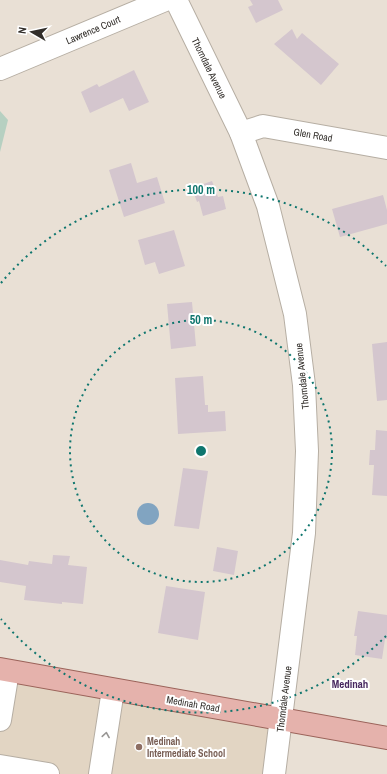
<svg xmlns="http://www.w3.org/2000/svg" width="387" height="774" viewBox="0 0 387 774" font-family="'Archivo Narrow',sans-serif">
	<rect width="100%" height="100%" fill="#e9e0d5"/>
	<!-- built -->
	<polygon fill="#e2d5c3" points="0,671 282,721 275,774 0,774"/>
	<!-- green -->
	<polygon fill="#b6d0c1" points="0,111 8,120 0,152"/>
	<!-- water -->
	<circle fill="#81a4c1" cx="148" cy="514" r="11"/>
	<!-- building -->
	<g fill="#d4c6ce">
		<polygon points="250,0 278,0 283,10 256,23 248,7 253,5"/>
		<polygon points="292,29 297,39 302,33 339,64 321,85 274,44"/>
		<polygon points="134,70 149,102 129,111 123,98 90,113 81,92 97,84 99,87"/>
		<polygon points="131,163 137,183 157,177 165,203 124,217 109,170"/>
		<polygon points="212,181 218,197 223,196 226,209 203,216 199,201 197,202 192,188"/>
		<polygon points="383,195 387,210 387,224 340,237 332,209"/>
		<polygon points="174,230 185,266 159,274 155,262 145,265 138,240"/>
		<polygon points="192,302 196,346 171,349 167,304"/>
		<polygon points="387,342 387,400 377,401 372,344"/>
		<polygon points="203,376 205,405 208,405 208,412 225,411 226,431 178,434 175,378"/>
		<polygon points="376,430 387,431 387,496 372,495 374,465 369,465 370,450 375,450"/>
		<polygon points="183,468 208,471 199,529 174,526"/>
		<polygon points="217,547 238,551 234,575 213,571"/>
		<polygon points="53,555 70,556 68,565 87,567 83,604 62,602 62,604 24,600 26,586 0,582 0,560 28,565 29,561 52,564"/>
		<polygon points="166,586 205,592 198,640 158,633"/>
		<polygon points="358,611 387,615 387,639 385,639 382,659 355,655 357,636 354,636"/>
	</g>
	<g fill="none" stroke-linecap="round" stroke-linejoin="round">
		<!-- minor casing -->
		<g stroke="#b6aea3" stroke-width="24">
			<g id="minor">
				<polyline points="176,0 241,133 268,206 295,314 304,385 307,451 304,533 274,774"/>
				<polyline points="0,69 165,0"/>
				<polyline points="241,133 263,126 387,148"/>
				<polyline points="0,720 8,671"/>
				<polyline points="0,766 48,774"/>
				<polyline points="100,774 113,690"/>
			</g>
		</g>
		<!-- major casing -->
		<g stroke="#9b635a" stroke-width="24">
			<polyline id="major" points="0,669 387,738"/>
		</g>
		<!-- minor -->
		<use href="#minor" stroke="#fff" stroke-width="22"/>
		<!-- major -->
		<use href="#major" stroke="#e5b2ac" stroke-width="22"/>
	</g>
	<!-- one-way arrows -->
	<defs><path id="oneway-chevron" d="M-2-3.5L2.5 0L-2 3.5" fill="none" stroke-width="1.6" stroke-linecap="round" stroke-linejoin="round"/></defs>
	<use stroke="#989694" href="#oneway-chevron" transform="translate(106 735) rotate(-81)"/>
	<!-- distance rings -->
	<g fill="none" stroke="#0f766e" stroke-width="2" stroke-dasharray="2 4">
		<circle cx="201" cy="451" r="131"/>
		<path d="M386 636A261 261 0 0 1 1 619M1 283A261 261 0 0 1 386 266"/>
	</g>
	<!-- markers -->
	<circle fill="#8d6e63" stroke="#fff" stroke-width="1.5" cx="139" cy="747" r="4"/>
	<g text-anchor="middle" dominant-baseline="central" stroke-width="4" stroke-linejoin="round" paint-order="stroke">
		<!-- street labels -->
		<g font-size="10" fill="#322e2a" stroke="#fff">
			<text transform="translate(93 30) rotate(-23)">Lawrence Court</text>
			<text transform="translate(209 68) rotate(64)">Thorndale Avenue</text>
			<text transform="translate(313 135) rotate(10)">Glen Road</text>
			<text transform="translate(302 376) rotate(-96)">Thorndale Avenue</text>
			<text transform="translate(284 699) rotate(-83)">Thorndale Avenue</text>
			<text transform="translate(193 704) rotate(10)">Medinah Road</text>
		</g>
		<!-- education labels -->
		<g font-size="10" font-weight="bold" fill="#785e54" stroke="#fff" text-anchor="start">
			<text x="147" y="741">Medinah<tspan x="147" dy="12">Intermediate School</tspan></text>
		</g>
		<!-- neighbourhood labels -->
		<g font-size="11" font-weight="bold" fill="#472760" stroke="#fff">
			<text x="350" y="684">Medinah</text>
		</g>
	</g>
	<circle cx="201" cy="451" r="6" fill="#0f766e" stroke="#fff" stroke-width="2"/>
	<g font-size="12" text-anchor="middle" font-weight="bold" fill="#0f766e" stroke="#fff" stroke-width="4" stroke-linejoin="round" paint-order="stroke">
		<text x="201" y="194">100 m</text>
		<text x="201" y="324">50 m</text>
	</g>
	<!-- north arrow -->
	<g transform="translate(32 32) rotate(279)" stroke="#ffffff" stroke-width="3" paint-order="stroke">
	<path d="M0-3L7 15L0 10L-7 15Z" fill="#322e2a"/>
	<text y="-6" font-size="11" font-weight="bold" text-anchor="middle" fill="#322e2a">N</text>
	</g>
</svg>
